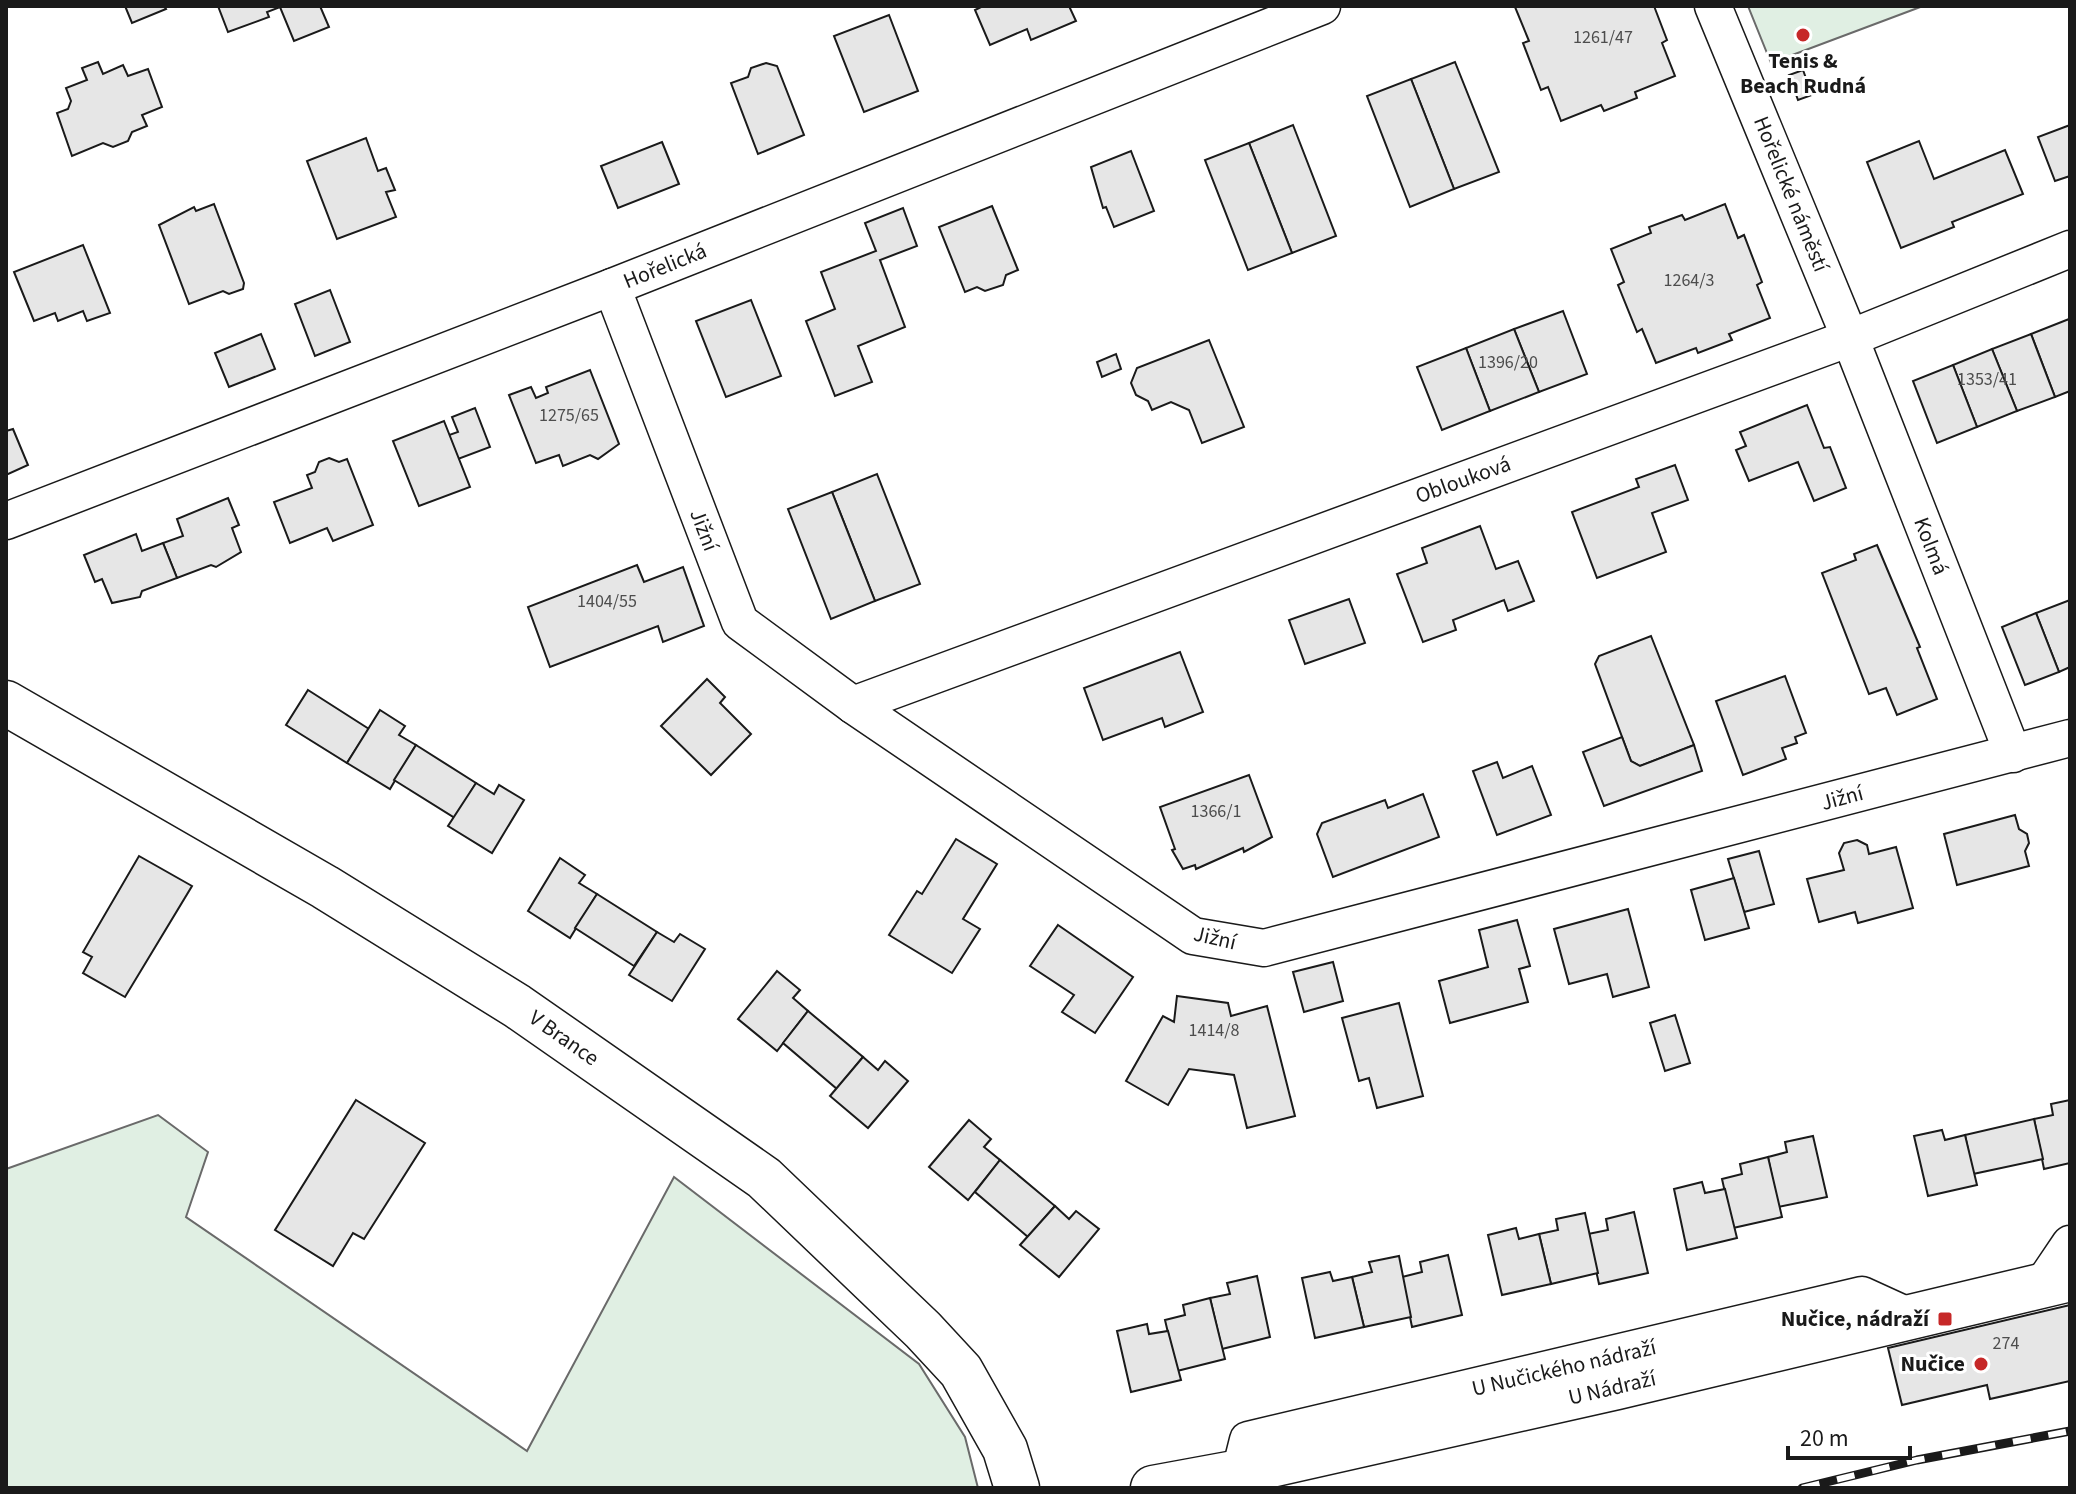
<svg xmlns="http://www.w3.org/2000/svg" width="2076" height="1494" viewBox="0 0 2076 1494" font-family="'Source Sans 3',sans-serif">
	<rect width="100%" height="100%" fill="#fff"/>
	<!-- green -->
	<g fill="#e0efe3" stroke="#6a6a6a" stroke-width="2">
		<polygon points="1748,6 1923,6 1771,63"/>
		<polygon points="158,1115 208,1152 186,1217 527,1451 674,1177 919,1364 965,1437 978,1488 6,1488 6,1169"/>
	</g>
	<!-- building -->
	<g fill="#e6e6e6" stroke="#1a1a1a" stroke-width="2">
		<polygon points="125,6 164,6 166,9 132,23"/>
		<polygon points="218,6 320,6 329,27 294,41 280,7 267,12 269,17 228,32"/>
		<polygon points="983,6 1069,6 1076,21 1031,40 1027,29 990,45 975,10"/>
		<polygon points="1654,6 1667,40 1662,43 1675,76 1635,92 1637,98 1604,111 1601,105 1561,121 1548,87 1541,90 1523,43 1529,41 1515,7"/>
		<polygon points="889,15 918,91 864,112 834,36"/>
		<polygon points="98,62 103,74 123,65 128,76 148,69 162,107 142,115 147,126 132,132 128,141 113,147 103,143 72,156 57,113 68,109 71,101 66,88 87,80 82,68"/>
		<polygon points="1455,62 1499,172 1454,189 1411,79"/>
		<polygon points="766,63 777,66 804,135 758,154 731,83 748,77 751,68"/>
		<polygon points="1803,70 1812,95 1798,100 1789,75"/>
		<polygon points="1411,79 1454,189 1410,207 1367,96"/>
		<polygon points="1293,125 1336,236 1292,253 1249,143"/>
		<polygon points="2070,125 2070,176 2055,181 2038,137"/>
		<polygon points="366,138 378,171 386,168 395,190 386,192 396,217 337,239 307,161"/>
		<polygon points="1919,141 1934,179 2005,150 2023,194 1952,222 1954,227 1901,248 1867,162"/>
		<polygon points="662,142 679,184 618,208 601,166"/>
		<polygon points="1249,143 1292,253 1248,270 1205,160"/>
		<polygon points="1131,151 1154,211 1114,227 1106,207 1103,208 1091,167"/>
		<polygon points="214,204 244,283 243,289 229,294 223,291 189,304 159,225 194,207 196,211"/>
		<polygon points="1725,204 1738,238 1744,235 1762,282 1757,285 1770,318 1729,334 1732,340 1698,353 1696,348 1656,363 1642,329 1637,332 1618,285 1624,282 1611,249 1651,233 1649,227 1682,215 1685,220"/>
		<polygon points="992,206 1018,270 1006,275 1003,285 985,291 977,287 965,292 939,227"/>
		<polygon points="903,208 917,246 880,260 905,327 858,346 872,382 835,396 806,321 835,309 821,272 876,251 865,223"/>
		<polygon points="83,245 110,313 87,321 83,311 58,321 55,313 34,321 14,272"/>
		<polygon points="330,290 350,342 315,356 295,304"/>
		<polygon points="751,300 781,376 726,397 696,321"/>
		<polygon points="1563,311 1587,374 1539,392 1514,329"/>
		<polygon points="2069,319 2070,391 2055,397 2031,334"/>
		<polygon points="1514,329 1539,392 1490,411 1466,348"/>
		<polygon points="261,334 275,369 229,387 215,353"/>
		<polygon points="2031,334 2055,397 2017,411 1992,349"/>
		<polygon points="1209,340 1244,427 1202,443 1189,410 1171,402 1152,410 1148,401 1136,395 1131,383 1137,368"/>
		<polygon points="1466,348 1490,411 1442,430 1417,367"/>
		<polygon points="1992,349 2017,411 1977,427 1953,365"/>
		<polygon points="1116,354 1121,369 1102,377 1097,362"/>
		<polygon points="1953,365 1977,427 1937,443 1913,381"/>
		<polygon points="590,370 619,444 598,459 590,455 563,466 559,455 536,463 509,395 531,387 536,398 548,393 546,387"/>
		<polygon points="1807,405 1824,448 1830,447 1846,488 1814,501 1798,462 1749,481 1736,450 1746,446 1740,432"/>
		<polygon points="475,408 490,447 458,459 449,435 458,432 452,417"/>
		<polygon points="444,421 470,487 419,506 393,441"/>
		<polygon points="13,429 28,465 6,475 6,431"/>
		<polygon points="329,458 339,462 347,459 373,525 333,541 327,528 290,543 274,502 312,488 307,475 315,472 319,462"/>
		<polygon points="1675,465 1688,500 1652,513 1666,552 1597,578 1572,512 1639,487 1636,479"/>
		<polygon points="877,474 920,584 875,601 832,492"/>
		<polygon points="832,492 875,601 831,619 788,509"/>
		<polygon points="228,498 239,525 232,528 241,552 216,567 211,565 177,578 163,543 183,536 177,519"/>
		<polygon points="1480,526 1496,569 1518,561 1534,601 1508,611 1504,600 1453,620 1456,630 1423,642 1397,574 1427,563 1422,548"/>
		<polygon points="136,534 142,551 163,543 177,578 142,591 140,597 112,603 102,579 95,582 84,555"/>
		<polygon points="1877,545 1920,647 1917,648 1937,699 1897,715 1886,688 1869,694 1822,573 1856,560 1854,554"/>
		<polygon points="637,565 644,582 683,567 704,626 663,642 658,626 550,667 528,607"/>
		<polygon points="1349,599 1365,643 1305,664 1289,620"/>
		<polygon points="2070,600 2070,667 2059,672 2036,613"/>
		<polygon points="2036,613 2059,672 2025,685 2002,627"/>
		<polygon points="1651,636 1694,745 1640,766 1631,761 1595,664 1599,656"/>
		<polygon points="1180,652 1203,712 1165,727 1162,718 1103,740 1084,688"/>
		<polygon points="1785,676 1806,733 1795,737 1797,743 1782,748 1786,759 1743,775 1716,701"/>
		<polygon points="707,679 725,697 720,703 751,734 711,775 661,726"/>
		<polygon points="308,690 369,729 347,763 286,725"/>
		<polygon points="380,710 405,726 399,735 416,745 390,789 347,763"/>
		<polygon points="1622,737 1631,761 1640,766 1694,745 1702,771 1604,806 1583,752"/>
		<polygon points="416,745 476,783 455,818 394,780"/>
		<polygon points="1497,762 1503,778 1532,766 1551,815 1497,835 1473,771"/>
		<polygon points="1249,775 1272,837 1244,852 1243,848 1196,869 1195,865 1183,869 1172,850 1175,849 1160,807"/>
		<polygon points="476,783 494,794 499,785 524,800 492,853 448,826"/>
		<polygon points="1423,794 1439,837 1333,877 1317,834 1322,823 1385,800 1388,808"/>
		<polygon points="2015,815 2019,829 2027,834 2029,843 2025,851 2029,866 1957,885 1944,834"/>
		<polygon points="956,839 997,864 963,919 980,929 952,973 889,935 917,891 922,894"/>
		<polygon points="1857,840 1867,845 1869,854 1896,847 1913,908 1858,923 1855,912 1819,922 1807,879 1844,870 1839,853 1844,843"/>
		<polygon points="1759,851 1774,904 1744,912 1728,859"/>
		<polygon points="139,856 192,886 125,997 83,973 92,957 83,952"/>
		<polygon points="560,858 585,875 579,883 597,894 570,938 528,911"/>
		<polygon points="1734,878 1749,928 1705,940 1691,890"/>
		<polygon points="597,894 657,932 634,966 575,928"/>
		<polygon points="1628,909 1649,987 1613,997 1607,974 1569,984 1554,929"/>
		<polygon points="1517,920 1530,966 1519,969 1528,1002 1450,1023 1439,981 1488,967 1479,930"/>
		<polygon points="1058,925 1133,977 1095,1033 1062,1012 1074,995 1030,966"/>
		<polygon points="657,932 674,942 680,934 705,949 672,1001 629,975"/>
		<polygon points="1333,962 1343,1001 1304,1012 1293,972"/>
		<polygon points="777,971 800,990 793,998 808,1011 777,1051 738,1019"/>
		<polygon points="1177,996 1228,1003 1231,1016 1267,1006 1295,1116 1247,1128 1234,1075 1189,1069 1168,1105 1126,1081 1163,1016 1174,1022"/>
		<polygon points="1399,1003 1423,1096 1377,1108 1369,1078 1359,1081 1342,1018"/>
		<polygon points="808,1011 863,1057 837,1089 783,1043"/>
		<polygon points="1675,1015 1690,1063 1665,1071 1650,1023"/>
		<polygon points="863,1057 878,1070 885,1061 908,1081 868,1128 830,1096"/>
		<polygon points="356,1100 425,1143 364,1239 353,1233 333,1266 275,1230"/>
		<polygon points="2070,1100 2070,1163 2044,1169 2034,1119 2053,1115 2051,1104"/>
		<polygon points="2034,1119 2043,1159 1973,1174 1965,1135"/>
		<polygon points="969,1120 991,1139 984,1147 1000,1160 968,1200 929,1167"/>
		<polygon points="1942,1130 1945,1140 1965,1135 1977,1185 1928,1196 1914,1136"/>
		<polygon points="1813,1136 1827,1197 1778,1207 1768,1157 1787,1152 1785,1142"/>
		<polygon points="1768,1157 1782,1217 1733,1228 1722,1179 1742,1174 1740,1164"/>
		<polygon points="1000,1160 1055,1206 1028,1237 975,1192"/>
		<polygon points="1702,1182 1705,1193 1725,1189 1737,1238 1687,1250 1674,1189"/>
		<polygon points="1055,1206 1069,1219 1076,1211 1099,1229 1059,1277 1020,1245"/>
		<polygon points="1634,1212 1648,1273 1599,1284 1588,1234 1608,1230 1606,1219"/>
		<polygon points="1585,1213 1598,1273 1551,1284 1539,1234 1558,1230 1556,1219"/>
		<polygon points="1516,1228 1519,1239 1539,1234 1551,1284 1502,1295 1488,1235"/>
		<polygon points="1448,1255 1462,1315 1412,1327 1402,1277 1422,1272 1420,1262"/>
		<polygon points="1399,1256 1411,1317 1364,1327 1352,1277 1372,1272 1369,1262"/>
		<polygon points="1330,1272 1333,1281 1352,1277 1364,1327 1315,1338 1302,1278"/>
		<polygon points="1257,1276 1270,1337 1222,1349 1210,1298 1230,1294 1227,1283"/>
		<polygon points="1210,1298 1225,1359 1177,1371 1165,1320 1185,1315 1183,1305"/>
		<polygon points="2070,1305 2070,1381 1990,1399 1987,1385 1902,1405 1888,1348"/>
		<polygon points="1147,1324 1149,1334 1168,1331 1181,1380 1131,1392 1117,1331"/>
	</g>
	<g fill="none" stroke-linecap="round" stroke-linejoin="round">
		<!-- street casing -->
		<g stroke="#1a1a1a" stroke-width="39">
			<g id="street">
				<polyline points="1713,6 1850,338 2013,754"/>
				<polyline points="612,287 740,622 853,705 1193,936 1264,948 2070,738"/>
				<polyline points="6,521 612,287 1322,6"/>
				<polyline points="853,705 1850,338 2070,249"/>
				<polyline points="2043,1284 2070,1244"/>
				<polyline points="1240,1472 1248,1440 1862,1295 1908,1316"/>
			</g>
		</g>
		<!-- secondary casing -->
		<g stroke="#1a1a1a" stroke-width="47">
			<g id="secondary">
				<polyline points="6,703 325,887 517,1006 764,1178 923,1330 961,1371 1005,1449 1017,1488"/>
				<polyline points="1153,1488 1240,1472 1617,1387 2070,1279"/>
			</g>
		</g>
		<!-- street -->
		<use href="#street" stroke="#fff" stroke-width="36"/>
		<!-- secondary -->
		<use href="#secondary" stroke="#fff" stroke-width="44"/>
		<!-- rail casing -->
		<g stroke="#1a1a1a" stroke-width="9">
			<polyline id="rail" points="1802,1488 1917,1460 2070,1431"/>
		</g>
		<!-- rail -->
		<use href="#rail" stroke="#fff" stroke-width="6" stroke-dasharray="18" stroke-linecap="butt"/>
	</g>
	<!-- markers -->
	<g fill="#c62828" stroke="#fff" stroke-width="3">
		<circle cx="1803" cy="35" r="8"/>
		<rect x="1937" y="1311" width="16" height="16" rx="4"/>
		<circle cx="1981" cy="1364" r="8"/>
	</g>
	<g text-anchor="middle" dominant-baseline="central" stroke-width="6" stroke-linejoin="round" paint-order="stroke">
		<!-- number labels -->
		<g font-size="18" fill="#4d4d4d">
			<text x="1603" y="37">1261/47</text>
			<text x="1689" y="280">1264/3</text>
			<text x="1508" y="362">1396/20</text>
			<text x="1987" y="379">1353/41</text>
			<text x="569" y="415">1275/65</text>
			<text x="607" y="601">1404/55</text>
			<text x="1216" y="811">1366/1</text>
			<text x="1214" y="1030">1414/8</text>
			<text x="2006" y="1343">274</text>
		</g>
		<!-- poi labels -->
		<g font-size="22" font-weight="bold" fill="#1a1a1a" stroke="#fff" text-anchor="end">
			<text x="1803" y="61" text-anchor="middle">Tenis &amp;<tspan x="1803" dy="25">Beach Rudná</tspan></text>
			<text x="1929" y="1319">Nučice, nádraží</text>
			<text x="1965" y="1364">Nučice</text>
		</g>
		<!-- street labels -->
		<g font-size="22" fill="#1a1a1a" stroke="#fff">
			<text transform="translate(1791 194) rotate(68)">Hořelické náměstí</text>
			<text transform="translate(665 266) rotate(-22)">Hořelická</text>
			<text transform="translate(1463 480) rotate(-20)">Oblouková</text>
			<text transform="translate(704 530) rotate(69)">Jižní</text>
			<text transform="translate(1931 546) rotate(69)">Kolmá</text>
			<text transform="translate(1842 798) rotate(-15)">Jižní</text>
			<text transform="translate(1215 938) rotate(13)">Jižní</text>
			<text transform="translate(564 1038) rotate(35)">V Brance</text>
			<text transform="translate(1564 1368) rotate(-13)">U Nučického nádraží</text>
			<text transform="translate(1612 1388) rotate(-13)">U Nádraží</text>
		</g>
	</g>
	<!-- border -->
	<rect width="2076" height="1494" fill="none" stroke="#1a1a1a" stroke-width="16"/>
	<!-- scale -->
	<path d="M1788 1446v12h122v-12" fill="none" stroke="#1a1a1a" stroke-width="4"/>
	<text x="1800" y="1446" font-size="24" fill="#1a1a1a" stroke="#ffffff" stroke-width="6" paint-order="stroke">20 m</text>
</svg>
